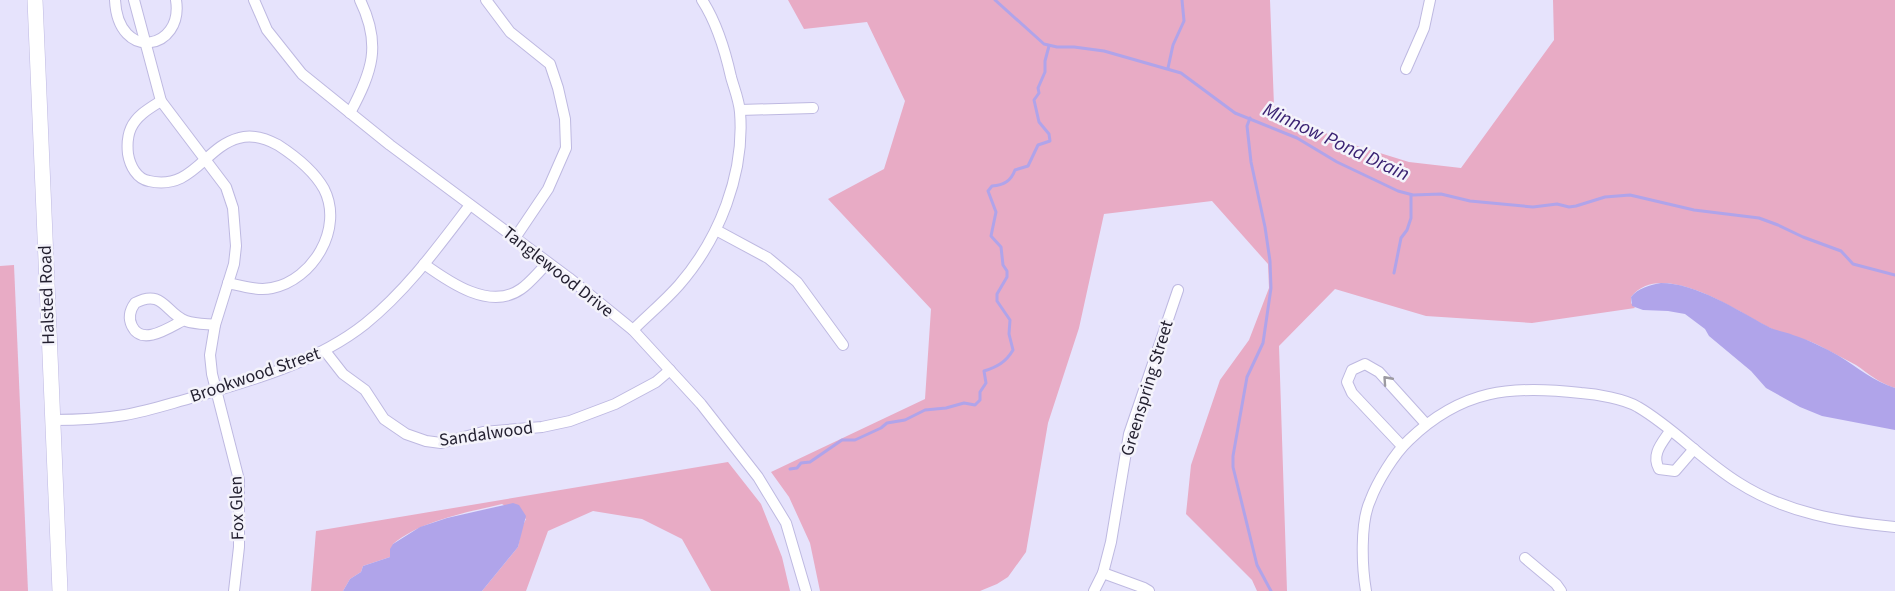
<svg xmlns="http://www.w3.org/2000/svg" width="1895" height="591" viewBox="0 0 1895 591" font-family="'Source Sans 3',sans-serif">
	<rect width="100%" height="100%" fill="#e6e3fc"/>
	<!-- green -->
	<g fill="#e8abc5">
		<path d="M 788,0 L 1270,0 L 1274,106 L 1341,141 L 1409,162 L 1461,168 L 1554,40 L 1553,0 L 1895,0 L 1895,388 C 1879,383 1869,374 1856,365 C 1844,359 1832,352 1820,346 C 1803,337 1783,335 1768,327 C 1737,311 1661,258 1631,297 L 1631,303 L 1635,308 L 1532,323 L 1426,316 L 1335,289 L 1279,346 L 1287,591 L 1257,591 L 1252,580 L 1186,514 L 1191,465 L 1220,380 L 1249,340 L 1269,288 L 1268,264 L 1212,201 L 1104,214 L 1079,328 L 1048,423 L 1026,552 L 1008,577 L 997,584 L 980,591 L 820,591 L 810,543 L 789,497 L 771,472 L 925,399 L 931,309 L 828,199 L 884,169 L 905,101 L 867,22 L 804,29 Z"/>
		<polygon points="14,265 28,591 0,591 0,266"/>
		<path d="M 728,462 L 761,504 L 782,557 L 790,591 L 711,591 L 682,539 L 642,519 L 593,511 L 548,531 L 526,591 L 482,591 L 518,547 L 522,527 L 526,519 L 502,504 C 468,512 420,521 393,544 L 390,557 L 363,566 L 361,572 L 350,579 L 343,591 L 311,591 L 316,531 Z"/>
	</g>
	<!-- water -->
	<g fill="#b0a4ea">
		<path d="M 1661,283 C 1696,283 1737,310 1767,326 C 1775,331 1784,331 1793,335 C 1809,340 1825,348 1839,356 C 1857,367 1875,382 1895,388 L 1895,430 L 1822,416 L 1800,407 L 1766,388 L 1751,371 L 1709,336 L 1705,329 L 1685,314 L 1668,311 L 1643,310 L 1632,306 L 1631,297 C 1638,288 1650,285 1661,283 Z"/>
		<polygon points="513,503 519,505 526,516 518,547 482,591 343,591 350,579 361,572 363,566 390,557 390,549 393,544 420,527 447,518"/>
	</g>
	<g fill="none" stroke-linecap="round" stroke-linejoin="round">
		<!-- stream -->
		<g stroke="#b0a4ea" stroke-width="3">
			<polyline points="995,0 1044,44 1057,47 1074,47 1104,51 1181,73 1235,113 1297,138 1337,162 1398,191 1413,195 1441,194 1470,201 1533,207 1557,204 1569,207 1576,206 1605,197 1630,195 1694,210 1759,218 1778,225 1803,237 1841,251 1853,264 1895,275"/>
			<polyline points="1168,68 1173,45 1184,21 1182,0"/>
			<polyline points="1250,118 1247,126 1251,162 1265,227 1270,261 1271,288 1263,343 1247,377 1233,456 1233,467 1257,565 1271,591"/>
			<polyline points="1394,273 1401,238 1407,230 1411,218 1411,195"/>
			<path d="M 790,469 L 797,468 L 801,463 L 810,462 L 842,440 L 855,440 L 881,428 L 887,423 L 905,420 L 925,410 L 946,408 L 964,403 L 975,405 L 980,400 L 980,392 L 986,383 L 984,371 C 997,367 1006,362 1013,350 L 1009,334 L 1010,320 L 997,301 L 997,294 L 1007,277 L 1007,271 L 1003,265 L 1001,247 L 991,236 L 996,212 L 988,191 L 992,186 C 1004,185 1011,181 1015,170 L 1028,166 L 1038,145 L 1050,141 L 1049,134 L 1039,122 L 1034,100 L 1039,93 L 1038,88 L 1045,72 L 1045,61 L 1049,46"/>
		</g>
		<!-- street casing -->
		<g stroke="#beb9e1" stroke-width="12">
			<g id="street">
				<path d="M 115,0 C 118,63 184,50 176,0"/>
				<polyline points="134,0 161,101 226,187 233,208 236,246 234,264 215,325 210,355 212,374 239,480 239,547 234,591"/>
				<polyline points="254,0 267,30 302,74 390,145 569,278 633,330 701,404 758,477 786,523 806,591"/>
				<polyline points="486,0 510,32 550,64 558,88 565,119 566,148 548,189 515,238"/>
				<polyline points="1406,69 1424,28 1430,0"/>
				<path d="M 161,101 C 150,108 137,115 131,128 C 127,137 127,145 128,154 C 130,166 137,179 149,181 C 193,191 204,147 239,138 C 252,134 267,139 278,145 C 295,156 314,171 324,189 C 344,228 313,280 272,288 C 258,291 242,286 228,283"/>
				<polyline points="740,110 813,108"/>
				<path d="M 350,113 C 372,72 382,45 360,0"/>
				<polyline points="716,230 768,258 797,282 843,345"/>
				<path d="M 424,264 C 449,282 490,311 521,289 C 531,282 539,271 548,263"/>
				<path d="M 184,320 C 170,327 142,347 132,326 C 128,318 130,310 135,303 C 163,288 166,314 186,321 C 195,324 206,324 215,325"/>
				<path d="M 633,330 C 648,315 665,301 679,285 C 719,239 745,174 740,112 C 739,100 734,88 731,77 C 725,50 717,23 702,0"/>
				<polyline points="325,351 343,374 365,390 384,419 406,434 426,441 441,443 483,432 542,427 570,421 615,404 656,382 670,370"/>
				<path d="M 52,420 C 76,420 101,419 125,415 C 148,411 172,403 195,397 C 253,380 317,362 365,324 C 407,290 438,247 470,205"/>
				<path d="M 1670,431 C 1662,443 1651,454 1659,469 L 1675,471 L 1694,449"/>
				<polyline points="1402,446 1352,393 1347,382 1352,370 1365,364 1379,372 1426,424"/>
				<polyline points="1525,558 1556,584 1561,591"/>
				<polyline points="1103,573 1144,588 1149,591"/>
				<polyline points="1094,591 1103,573 1111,542 1129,434 1178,290"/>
				<path d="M 1366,591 C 1362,568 1360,523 1370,501 C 1377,482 1394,454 1409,440 C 1462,389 1511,385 1581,393 C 1596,394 1625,399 1638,407 C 1674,428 1703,461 1739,483 C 1786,513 1841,522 1895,527"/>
			</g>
		</g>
		<!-- secondary casing -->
		<g stroke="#beb9e1" stroke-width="16">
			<polyline id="secondary" points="35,0 60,591"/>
		</g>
		<!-- street -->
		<use href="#street" stroke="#fff" stroke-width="10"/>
		<!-- secondary -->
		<use href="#secondary" stroke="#fff" stroke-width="15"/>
	</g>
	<!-- one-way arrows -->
	<defs><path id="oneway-chevron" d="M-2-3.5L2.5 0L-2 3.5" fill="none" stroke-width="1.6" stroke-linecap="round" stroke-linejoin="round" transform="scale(1.5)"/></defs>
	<use stroke="#9c9aa1" href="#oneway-chevron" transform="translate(1387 380) rotate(-132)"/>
	<g text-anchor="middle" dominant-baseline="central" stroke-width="5" stroke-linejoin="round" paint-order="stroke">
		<!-- street labels -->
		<g font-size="18" fill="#221f2f" stroke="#f4f3fb">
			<text transform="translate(558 272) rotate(38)">Tanglewood Drive</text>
			<text transform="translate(47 295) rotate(-92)">Halsted Road</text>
			<text transform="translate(255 375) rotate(-19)">Brookwood Street</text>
			<text transform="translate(1147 388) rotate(-73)">Greenspring Street</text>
			<text transform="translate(486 434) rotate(-8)">Sandalwood</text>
			<text transform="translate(237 508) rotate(-92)">Fox Glen</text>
		</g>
		<!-- water labels -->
		<g font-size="20" font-style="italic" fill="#3b2373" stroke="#f4f3fb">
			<text transform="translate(1336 142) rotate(25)">Minnow Pond Drain</text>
		</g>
	</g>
</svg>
